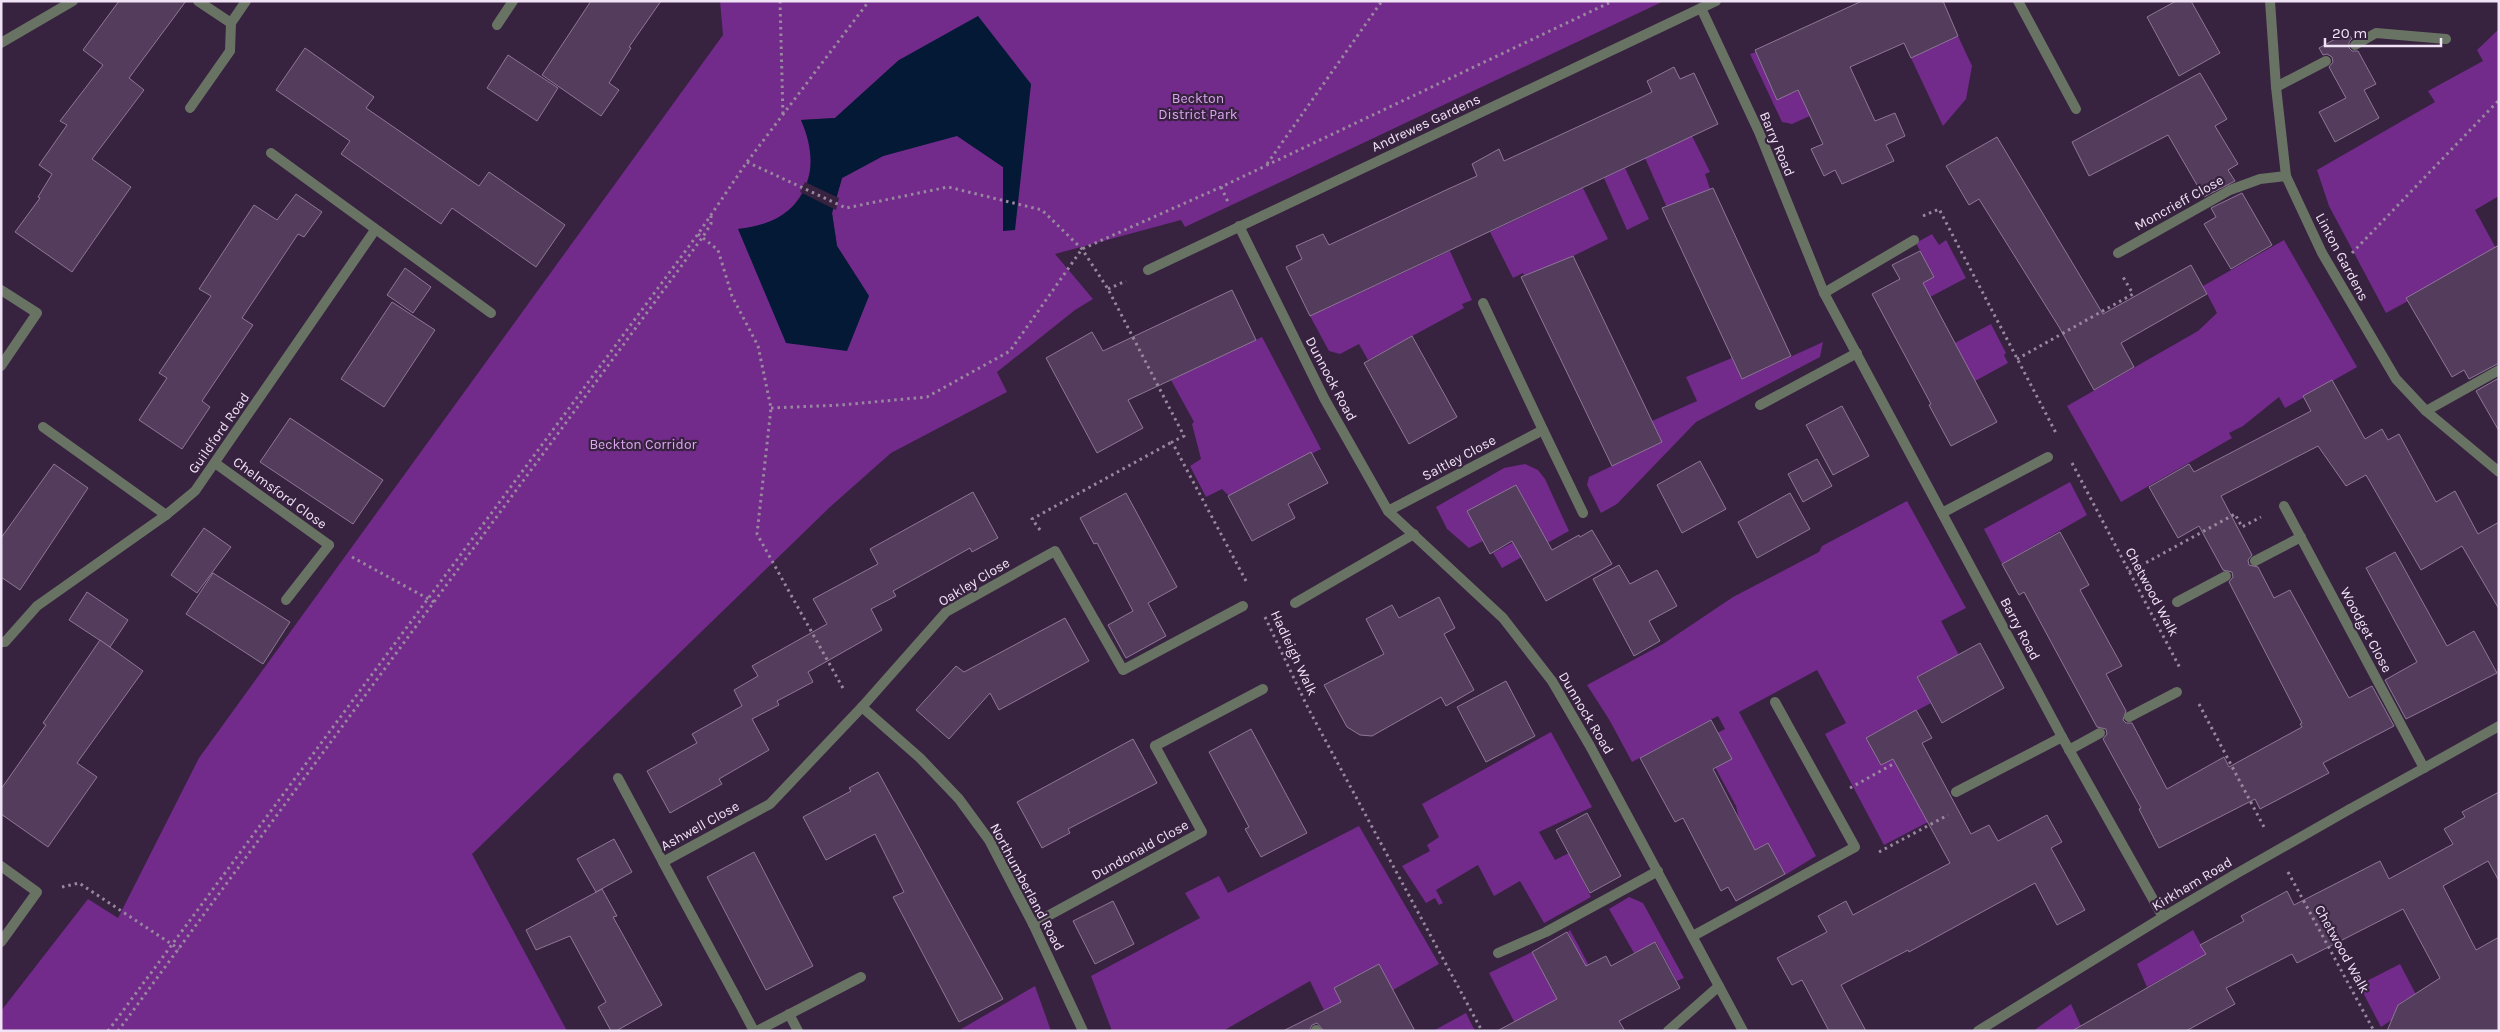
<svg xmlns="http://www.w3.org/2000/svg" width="2500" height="1032" viewBox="0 0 2500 1032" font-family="Karla,sans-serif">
	<rect width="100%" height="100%" fill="#37223f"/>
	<!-- green -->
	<g fill="#722b8b" fill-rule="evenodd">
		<path d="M 720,1 L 1664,1 L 1185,227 L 1181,220 L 1055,254 L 1093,299 L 1075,310 L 997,372 L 1007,392 L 891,453 L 830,507 L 472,854 L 567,1031 L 1,1031 L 1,1011 L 88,899 L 118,918 L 199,758 L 723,35 ZM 899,60 L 1031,84 L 1003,231 L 1003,167 L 957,135 L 883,156 L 842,178 L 832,213 L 837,246 L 869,296 L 738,229 C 748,228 759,228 768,224 C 798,212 816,177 810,145 C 809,136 804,128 801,120 L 835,118 Z"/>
		<polygon points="2499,29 2499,196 2475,210 2498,252 2386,313 2329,206 2317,170 2435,102 2428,91 2483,61 2477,50"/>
		<polygon points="1958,36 1972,66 1966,99 1943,126 1911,58"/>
		<polygon points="1756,52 1777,99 1800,90 1812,115 1792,124 1782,122 1750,54"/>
		<polygon points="1692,136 1710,172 1705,174 1710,189 1668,210 1645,158"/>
		<polygon points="1625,168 1649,219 1627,230 1604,178"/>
		<polygon points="1583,188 1608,239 1526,279 1523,273 1513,278 1490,232"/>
		<polygon points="1932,234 1939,245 1946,240 1966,278 1930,297 1923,283 1934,277 1916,243"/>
		<polygon points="2284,240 2357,367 2285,408 2279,397 2243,426 2229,433 2232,438 2121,502 2067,406 2198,331 2217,313 2203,286"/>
		<polygon points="1450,251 1472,300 1462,304 1464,308 1368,360 1359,344 1340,354 1329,351 1310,316"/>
		<polygon points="1991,324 2006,353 2004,355 2008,363 1975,381 1955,343"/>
		<polygon points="1262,337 1321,449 1229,496 1222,489 1206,497 1190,466 1201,459 1192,424 1194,422 1171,380"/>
		<polygon points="1823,342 1820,357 1696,422 1617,504 1601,513 1587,485 1589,477 1662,442 1652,421 1697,401 1686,377 1732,358 1742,379"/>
		<polygon points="1525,464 1538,470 1545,479 1569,531 1502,568 1493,553 1540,528 1516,485 1467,511 1483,541 1469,548 1447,529 1436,507 1504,468"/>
		<polygon points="2070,482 2087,515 2002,564 1984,529"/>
		<polygon points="1907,501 1966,608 1941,621 1959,655 1917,677 1931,703 1866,738 1881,765 1900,754 1900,772 1928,822 1884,845 1825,734 1846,723 1817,670 1739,712 1816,856 1785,875 1768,843 1755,850 1739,819 1736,806 1715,767 1706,739 1725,729 1718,716 1632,762 1610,721 1587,685 1663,644 1733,597 1819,552 1822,546"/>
		<polygon points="1551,732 1592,807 1539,832 1555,860 1569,853 1591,897 1544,923 1520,881 1494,896 1478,865 1436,890 1443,903 1439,905 1435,898 1426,903 1402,866 1430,851 1427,845 1439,837 1422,804"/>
		<polygon points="1359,826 1439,964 1393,990 1379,964 1334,988 1348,1014 1330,1023 1310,981 1223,1031 1112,1031 1091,976 1200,918 1185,893 1219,876 1228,893"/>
		<polygon points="1629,897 1643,903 1684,978 1677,981 1656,942 1634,953 1609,909"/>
		<polygon points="1570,930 1601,988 1519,1031 1489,973 1532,952 1544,975 1567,948 1574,944 1568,932"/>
		<polygon points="2193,930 2206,954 2147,987 2137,964"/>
		<polygon points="2400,964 2423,1008 2416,1002 2406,999 2398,1005 2394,1014 2398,1020 2393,1019 2381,1027 2359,985"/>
		<polygon points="1035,986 1051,1031 958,1031"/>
		<polygon points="2071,1004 2081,1026 2072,1031 2033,1031"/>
		<polygon points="1466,1013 1475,1031 1433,1031"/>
	</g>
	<!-- water -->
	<path fill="#031936" d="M 978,16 L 1031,84 L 1015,230 L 1003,231 L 1003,167 L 957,136 L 883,156 L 842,178 L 832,213 L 837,246 L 869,296 L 847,351 L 786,343 L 738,229 C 801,223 826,177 801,120 L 835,118 L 899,60 Z"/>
	<!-- pier -->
	<polygon fill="#37223f" points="805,182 839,198 836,210 800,192"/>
	<!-- building -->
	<g fill="#543d5c" stroke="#8f7698">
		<polygon points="119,1 186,1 129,78 144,90 92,159 131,187 72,272 15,232 40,198 38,197 52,174 39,165 67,125 60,121 103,65 83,50"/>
		<polygon points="591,1 661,1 629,47 631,48 609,83 619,90 601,116 542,75"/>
		<polygon points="1862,1 1943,1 1958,36 1911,58 1904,43 1850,67 1875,121 1895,113 1905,136 1886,145 1894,161 1842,184 1835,170 1824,176 1811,149 1823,144 1798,90 1777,100 1755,50"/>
		<polygon points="2176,1 2191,1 2220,53 2179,76 2147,17"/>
		<polygon points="2348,32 2352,39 2349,42 2349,48 2352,51 2358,51 2376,84 2364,90 2379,118 2335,142 2319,112 2346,98 2329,67 2333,62 2332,57 2327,54 2323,55 2319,48"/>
		<polygon points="305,48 374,97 366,108 479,186 489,172 565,225 536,267 452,208 441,224 341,154 350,141 276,90"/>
		<polygon points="508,55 558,88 537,121 487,88"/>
		<polygon points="1674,67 1680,79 1694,73 1718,124 1310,316 1286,267 1302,259 1296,246 1323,234 1329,245 1446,190 1477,176 1472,164 1499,149 1504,161 1642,97 1652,92 1647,81"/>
		<polygon points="2200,73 2227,119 2215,126 2238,164 2228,170 2235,181 2204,197 2168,135 2089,176 2072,142"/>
		<polygon points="1997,137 2103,314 2191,265 2207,294 2121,343 2134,367 2094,390 2059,327 1979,199 1969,205 1946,166"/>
		<polygon points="1713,188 1791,356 1742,379 1662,208"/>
		<polygon points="2242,193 2272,245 2231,269 2204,224 2216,217 2211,208"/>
		<polygon points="296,194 322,212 304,237 298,234 242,318 253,325 202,401 210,407 182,449 139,420 167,378 159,373 211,296 199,289 254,205 277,220"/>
		<polygon points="2499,245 2499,363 2469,379 2464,370 2452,377 2406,298"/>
		<polygon points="1920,251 1934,277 1923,283 1997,422 1951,446 1929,405 1931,404 1872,294 1900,279 1892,265"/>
		<polygon points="1573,256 1662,442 1612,466 1521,277"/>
		<polygon points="405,268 431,287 413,313 387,295"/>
		<polygon points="1232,290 1256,340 1128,400 1143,428 1097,453 1046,358 1092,332 1103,351"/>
		<polygon points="392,302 435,330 384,407 341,379"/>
		<polygon points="1412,336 1457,417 1409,444 1364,363"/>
		<polygon points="2499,378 2499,431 2476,391"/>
		<polygon points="2332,380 2365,439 2382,429 2388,440 2399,434 2436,502 2455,491 2478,534 2499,522 2499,609 2462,546 2421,570 2366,475 2346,486 2318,446 2221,496 2252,555 2248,560 2249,565 2258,567 2274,598 2290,590 2349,698 2372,686 2394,726 2323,763 2329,773 2260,809 2255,799 2159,848 2139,809 2141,808 2103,739 2107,734 2106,729 2097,727 2024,592 2019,595 2002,564 2060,532 2089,585 2080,590 2122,666 2106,674 2126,711 2123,720 2126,723 2132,723 2167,789 2224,757 2229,767 2302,727 2300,724 2302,723 2229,582 2233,577 2232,572 2223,570 2199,526 2178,538 2149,487 2189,464 2194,472 2311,411 2303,396"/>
		<polygon points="1842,406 1869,456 1833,475 1806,425"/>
		<polygon points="290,418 383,480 353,524 260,462"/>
		<polygon points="1311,452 1328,483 1288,504 1295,518 1252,541 1228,496"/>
		<polygon points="1817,459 1832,486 1803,502 1788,474"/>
		<polygon points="1700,461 1726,509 1682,533 1657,485"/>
		<polygon points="54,464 88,488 20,590 1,577 1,538"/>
		<polygon points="1516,485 1552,550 1579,535 1580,537 1592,530 1612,564 1546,601 1512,541 1490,554 1467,511"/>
		<polygon points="973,492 998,538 972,552 970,548 945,562 893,591 896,596 871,609 882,630 808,672 813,682 777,701 779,705 752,719 769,750 719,779 722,784 670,813 647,771 697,743 692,734 742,706 734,690 758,676 752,666 827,624 813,599 878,564 870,549"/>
		<polygon points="1126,493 1177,587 1148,603 1166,636 1126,658 1108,625 1133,611 1097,543 1094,544 1080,518"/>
		<polygon points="1790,493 1810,529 1757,558 1738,522"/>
		<polygon points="204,528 231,547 197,593 171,575"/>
		<polygon points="2395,552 2447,646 2474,631 2497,673 2406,719 2385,680 2417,662 2366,568"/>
		<polygon points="1619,565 1630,584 1657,570 1677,606 1649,621 1660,641 1634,656 1593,579"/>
		<polygon points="213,573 290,622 263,664 186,614"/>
		<polygon points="87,592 128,620 110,647 69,620"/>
		<polygon points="1439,597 1455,628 1444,634 1474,690 1446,706 1441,697 1372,736 1360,735 1347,727 1324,685 1384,654 1366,619 1392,605 1399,618"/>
		<polygon points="1065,618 1089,661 999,710 990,693 949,739 916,710 956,666 964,672"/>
		<polygon points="100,640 143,671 77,763 97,777 48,847 1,814 1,789 46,725 43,723"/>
		<polygon points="1980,643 2004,688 1942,723 1917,677"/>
		<polygon points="1506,681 1535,736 1486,762 1457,707"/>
		<polygon points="1916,710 1932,738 1922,743 1971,834 1989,825 1998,841 2047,815 2062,842 2051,848 2085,910 2057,925 2035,883 1909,952 1908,950 1841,985 1866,1031 1829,1031 1802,980 1792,985 1777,958 1827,932 1818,916 1846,901 1853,915 1950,863 1893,759 1881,765 1866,738"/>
		<polygon points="1711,720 1732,759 1713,769 1755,850 1768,843 1785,874 1736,901 1728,887 1721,891 1683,818 1675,822 1640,758"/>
		<polygon points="1251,729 1307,833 1261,857 1245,829 1249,827 1209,752"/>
		<polygon points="1133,739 1157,783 1068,829 1070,833 1042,848 1017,802"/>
		<polygon points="878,772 1003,999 959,1022 893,897 904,892 875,834 826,860 803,817 851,791 849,788"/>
		<polygon points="2499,792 2499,881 2488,861 2443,886 2476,950 2499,937 2499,1031 2387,1031 2398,1005 2440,978 2403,909 2297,963 2292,954 2226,988 2235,1004 2186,1031 2072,1031 2206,954 2200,945 2244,921 2241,916 2287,891 2294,905 2380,861 2389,879 2453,844 2444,829 2465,817 2462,812"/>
		<polygon points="1587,813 1621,876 1590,893 1556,830"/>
		<polygon points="614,839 632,872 596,892 577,859"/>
		<polygon points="754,852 813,966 766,990 707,877"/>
		<polygon points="602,889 617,916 613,917 662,1005 616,1031 611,1031 598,1007 606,1002 570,936 536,950 526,930"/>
		<polygon points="1113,901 1134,944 1095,964 1073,921"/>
		<polygon points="1567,932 1586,966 1606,956 1611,966 1655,942 1680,988 1619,1021 1625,1031 1497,1031 1557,999 1532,952"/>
		<polygon points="1379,964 1415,1031 1324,1031 1317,1023 1312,1025 1309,1031 1283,1031 1341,1002 1334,988"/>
	</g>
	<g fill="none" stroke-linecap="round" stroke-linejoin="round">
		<!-- path -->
		<g stroke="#99879f" stroke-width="3" stroke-dasharray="2.5 4" stroke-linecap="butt">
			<polyline points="780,1 783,117"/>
			<polyline points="747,162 846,208 948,187 1042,210 1082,249 1108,289 1184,436 1172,442 1246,581"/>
			<polyline points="1267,164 1382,1"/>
			<polyline points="1221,187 1229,204"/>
			<polyline points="1923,216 1939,209 2056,433"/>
			<polyline points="698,234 718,250 732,296 758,346 771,408 757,534 844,690"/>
			<polyline points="2352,253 2499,100"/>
			<polyline points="1108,289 1126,281"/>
			<polyline points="2017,359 2133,294 2123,277"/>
			<polyline points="771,408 841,405 927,397 1010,351 1082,249 1221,187 1613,1"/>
			<polyline points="2072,463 2180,668"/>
			<polyline points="1040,530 1032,519 1172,442"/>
			<polyline points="352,557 434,602"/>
			<polyline points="2129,572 2235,514 2242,527 2261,517"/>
			<polyline points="1265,617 1308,708 1482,1031"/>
			<polyline points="2199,704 2265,829"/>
			<polyline points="1850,788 1895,763"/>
			<polyline points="1879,852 1948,815"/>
			<polyline points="2288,872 2374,1031"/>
			<polyline points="62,887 79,883 179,949"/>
			<polyline points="108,1031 698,234 747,162 869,1"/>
			<polyline points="118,1031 702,238 711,224 711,216"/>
		</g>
		<!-- service -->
		<g stroke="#687364" stroke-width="10">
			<polyline points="198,1 231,23"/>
			<polyline points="2018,1 2076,109"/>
			<polyline points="2355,45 2376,33 2446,39"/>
			<polyline points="2276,87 2326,61"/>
			<polyline points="190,108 230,51 231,23 246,1"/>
			<polyline points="1,290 37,313 1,366"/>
			<polyline points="1760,405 1857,353"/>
			<polyline points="43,427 166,515"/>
			<polyline points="1543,430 1583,513"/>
			<polyline points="1942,513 2048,457"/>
			<polyline points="2255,561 2301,537"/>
			<polyline points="286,600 329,545"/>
			<polyline points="2177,602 2226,576"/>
			<polyline points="1295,603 1414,534"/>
			<polyline points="1095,621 1123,670 1243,606"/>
			<polyline points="2129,717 2177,692"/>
			<polyline points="1155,746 1263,689"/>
			<polyline points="2069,750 2100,733"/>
			<polyline points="618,778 663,862"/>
			<polyline points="1956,792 2062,737"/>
			<polyline points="2350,809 2424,768"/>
			<polyline points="1,866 37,892 1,942"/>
			<polyline points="2163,917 2234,875"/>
			<polyline points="1693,936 1855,847 1775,702"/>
			<polyline points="1498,953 1546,932 1658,871"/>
			<polyline points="737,999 754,1031"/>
			<polyline points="789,1014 798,1031"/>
			<polyline points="757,1031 861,977"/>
			<polyline points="1668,1031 1719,986"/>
		</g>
		<!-- pedestrian -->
		<polyline stroke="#687364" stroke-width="10" points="2234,875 2350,809"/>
		<!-- minor -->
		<g stroke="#687364" stroke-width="10">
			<polyline points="2270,1 2276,87 2286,176 2322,253 2396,379 2426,411 2499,472"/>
			<polyline points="1701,8 1759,132 1824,293 2062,737 2163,917 1978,1031"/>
			<polyline points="497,25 513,1"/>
			<polyline points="1,43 73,1"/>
			<polyline points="271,153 491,313"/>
			<polyline points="1239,226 1324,398 1388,511 1503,618 1552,681 1590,746 1743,1031"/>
			<polyline points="2118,253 2230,190 2260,179 2286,176"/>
			<polyline points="1148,270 1716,1"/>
			<polyline points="1824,293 1914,240"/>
			<polyline points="2426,411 2499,370"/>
			<polyline points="215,463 329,545"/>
			<polyline points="2284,506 2424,768 2499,726"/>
			<polyline points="1388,511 1543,430 1483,303"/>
			<polyline points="1,642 5,642 37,606 166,515 195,491 375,230"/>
			<polyline points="862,707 920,758 959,799 989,840 1033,924 1083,1031"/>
			<polyline points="1033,924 1202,832 1155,746"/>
			<polyline points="737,999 663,862 770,804 862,707 946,612 1055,551 1095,621"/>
			<polyline points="1316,1030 1317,1031"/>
		</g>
	</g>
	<g text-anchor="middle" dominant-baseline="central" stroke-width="4.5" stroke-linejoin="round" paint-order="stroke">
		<!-- park labels -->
		<g font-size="14" fill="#dba7ef" stroke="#37223f">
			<text x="1198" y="98">Beckton<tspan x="1198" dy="16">District Park</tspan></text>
			<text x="643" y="444">Beckton Corridor</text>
		</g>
		<!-- street labels -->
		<g font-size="14" fill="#f1e3f6" stroke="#37223f">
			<text transform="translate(1426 123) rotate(-25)">Andrewes Gardens</text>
			<text transform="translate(1777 144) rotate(67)">Barry Road</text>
			<text transform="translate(2179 203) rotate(-29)">Moncrieff Close</text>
			<text transform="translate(2342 257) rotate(62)">Linton Gardens</text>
			<text transform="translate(1331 379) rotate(62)">Dunnock Road</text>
			<text transform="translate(219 433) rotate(-55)">Guildford Road</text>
			<text transform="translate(1459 458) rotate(-28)">Saltley Close</text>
			<text transform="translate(280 493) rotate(36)">Chelmsford Close</text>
			<text transform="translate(974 582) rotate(-31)">Oakley Close</text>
			<text transform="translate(2152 592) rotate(62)">Chetwood Walk</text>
			<text transform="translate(2020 629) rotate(62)">Barry Road</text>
			<text transform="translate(2366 630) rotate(62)">Woodget Close</text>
			<text transform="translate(1294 653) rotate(65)">Hadleigh Walk</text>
			<text transform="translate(1586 713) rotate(59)">Dunnock Road</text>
			<text transform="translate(700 826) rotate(-29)">Ashwell Close</text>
			<text transform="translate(1140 850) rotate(-29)">Dundonald Close</text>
			<text transform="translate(2192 884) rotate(-31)">Kirkham Road</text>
			<text transform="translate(1027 887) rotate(62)">Northumberland Road</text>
			<text transform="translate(2342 949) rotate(61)">Chetwood Walk</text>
		</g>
	</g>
	<!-- border -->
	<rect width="2500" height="1032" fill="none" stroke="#f1e3f6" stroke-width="5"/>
	<!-- scale -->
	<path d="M2325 38v8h116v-8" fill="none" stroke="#f1e3f6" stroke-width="2.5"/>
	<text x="2332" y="38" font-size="15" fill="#f1e3f6" stroke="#37223f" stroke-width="4" paint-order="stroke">20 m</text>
</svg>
